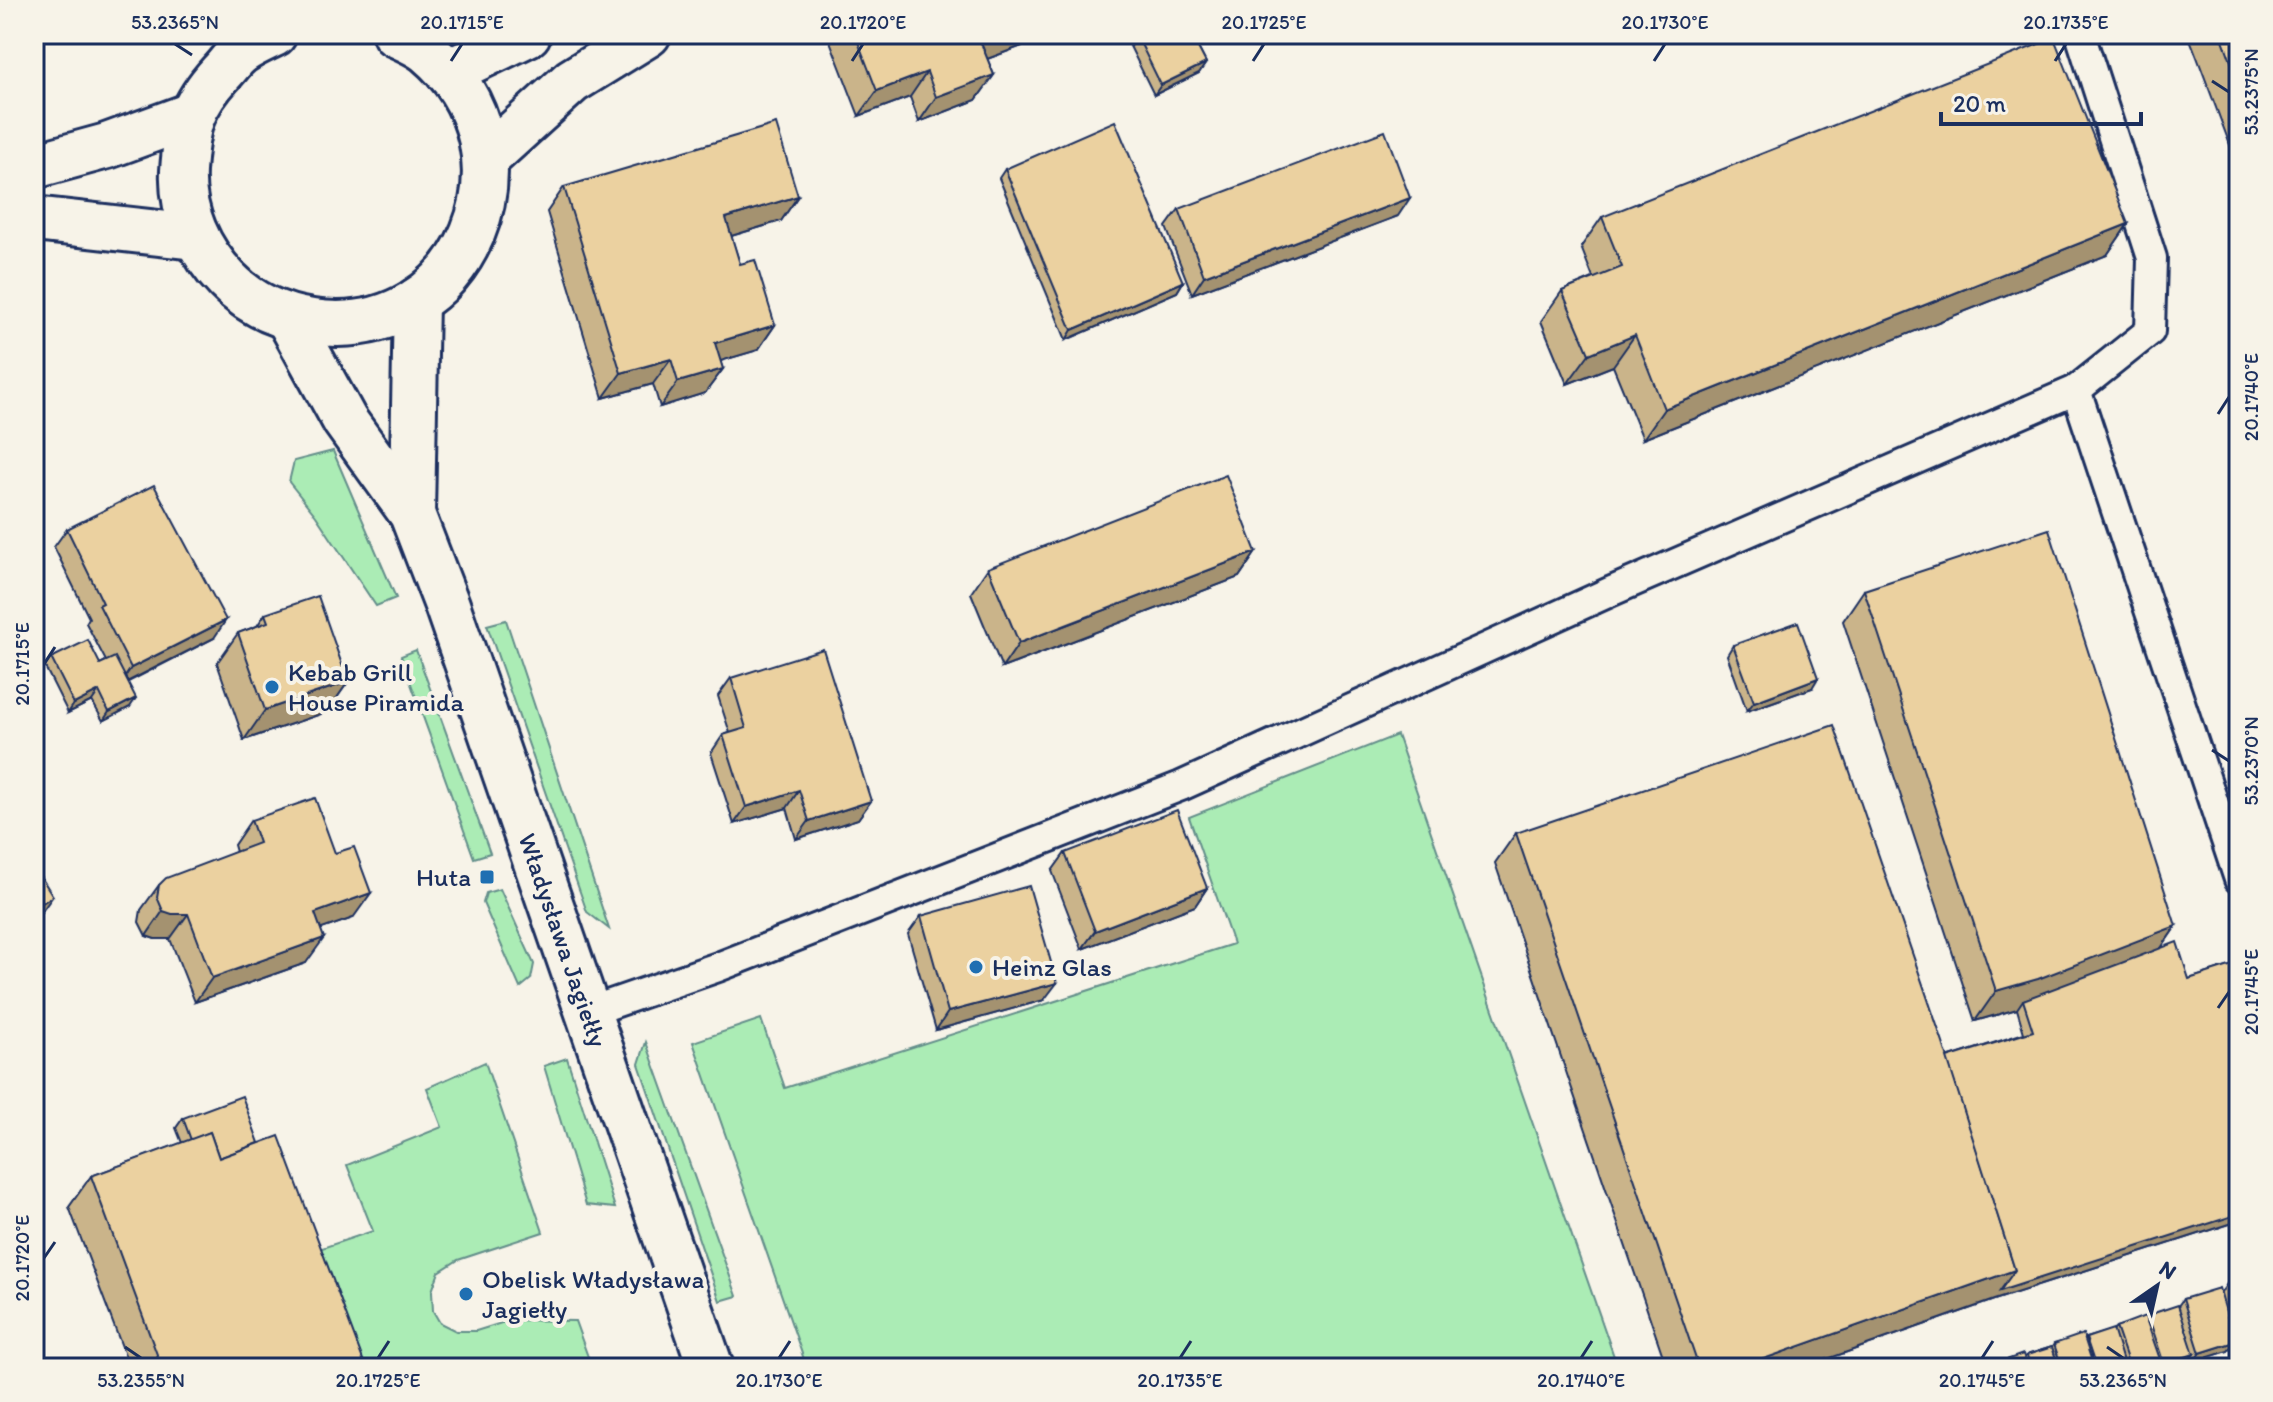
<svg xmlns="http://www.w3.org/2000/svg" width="2273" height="1402" viewBox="0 0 2273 1402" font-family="Itim,sans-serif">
	<rect width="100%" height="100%" fill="#f7f3e8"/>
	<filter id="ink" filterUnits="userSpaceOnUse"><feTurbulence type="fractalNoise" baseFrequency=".0125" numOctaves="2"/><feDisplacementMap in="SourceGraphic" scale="16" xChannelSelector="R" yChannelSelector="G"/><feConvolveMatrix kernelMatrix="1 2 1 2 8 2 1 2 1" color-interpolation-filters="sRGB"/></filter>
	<g filter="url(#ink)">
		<!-- green -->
		<g fill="#abecb5" stroke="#638e8a" stroke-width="2">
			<polygon points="333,451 396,598 376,606 316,516 289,482 294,461"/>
			<polygon points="506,620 609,929 587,912 487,625"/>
			<polygon points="416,650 490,853 474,858 401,656"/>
			<polygon points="1397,735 1618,1368 807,1368 693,1042 761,1019 785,1088 1233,944 1189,817"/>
			<polygon points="500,889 534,964 531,979 520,988 483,903 486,893"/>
			<polygon points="646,1042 737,1296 720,1301 639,1064"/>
			<polygon points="567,1058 615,1208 586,1205 544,1066"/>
			<polygon points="485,1062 543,1232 458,1260 439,1272 432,1291 433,1311 440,1323 456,1331 476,1331 511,1320 575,1321 592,1368 341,1368 298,1256 373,1231 347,1165 442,1127 427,1088"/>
		</g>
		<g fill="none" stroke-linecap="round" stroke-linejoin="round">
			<!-- lane casing -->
			<g stroke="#1b2f5e" stroke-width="34">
				<g id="lane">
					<polyline points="2076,390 2239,879"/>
					<polyline points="588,1012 718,967 1181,786 1612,591 2076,390 2150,331 2152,258 2080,34"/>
				</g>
			</g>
			<!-- secondary casing -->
			<g stroke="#1b2f5e" stroke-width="50">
				<g id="secondary">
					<path d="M 274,34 C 264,39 252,44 242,51 C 234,56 228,66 221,73 C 191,106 186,127 183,171 C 181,212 199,251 227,280 C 250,304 280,317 312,322 C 468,345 546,151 427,51 C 418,44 406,39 395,34"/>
					<polyline points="448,72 528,34"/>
					<polyline points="486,159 572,81 648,34"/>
					<polyline points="34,166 107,146 192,115"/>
					<polyline points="34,219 195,237"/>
					<polyline points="289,319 345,421 412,514 447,605 711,1368"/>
					<polyline points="412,514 416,301"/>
				</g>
			</g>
			<!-- lane -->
			<use href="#lane" stroke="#f7f3e8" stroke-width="28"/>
			<!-- secondary -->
			<use href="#secondary" stroke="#f7f3e8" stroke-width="44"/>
		</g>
		<!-- wall -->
		<g fill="#cab48a" stroke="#1b2f5e" stroke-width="2">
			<polygon points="835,34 1054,34 987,59 994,75 976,100 919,122 910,97 859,116 830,41"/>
			<polygon points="1124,34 1191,34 1206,63 1199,73 1154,95"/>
			<polygon points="2188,34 2239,34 2239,169 2197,57"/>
			<polygon points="1005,169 1183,282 1177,292 1066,340 999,178"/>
			<polygon points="564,187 798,196 781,221 731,236 740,264 775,325 758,350 720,361 723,369 705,393 660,407 653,384 603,398 547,212"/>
			<polygon points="1179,209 1398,216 1192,294 1166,227"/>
			<polygon points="1602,217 2128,224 2107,255 1643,439 1613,366 1567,384 1541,321 1562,291 1593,278 1581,247"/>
			<polygon points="67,529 214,638 128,682 130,707 103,721 92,701 68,713 45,667 51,658 100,664 106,661 86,623 89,618 54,547"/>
			<polygon points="1256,552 1239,577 1002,668 971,593 988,568"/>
			<polygon points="1864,590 2176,926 2161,948 2189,979 2239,963 2239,1221 1994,1300 1802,1368 1667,1368 1495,863 1516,833 1947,1058 2024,1033 2017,1009 1975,1021 1843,621"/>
			<polygon points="265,614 348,682 327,712 244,740 217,663 238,633 257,626"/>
			<polygon points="1733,645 1812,688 1747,711 1727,655"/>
			<polygon points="731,678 871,801 858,819 796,839 787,808 734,824 711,753 723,735 730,733 718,696"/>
			<polygon points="251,820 353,918 321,929 306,963 195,1002 170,939 155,939 146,936 139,922 141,910 159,885 236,852 234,845"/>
			<polygon points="1065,853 1207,888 1195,906 1082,949 1052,871"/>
			<polygon points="921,916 1044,1000 936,1030 908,934"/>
			<polygon points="183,1118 259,1143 366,1368 130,1368 69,1207 91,1176 182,1143 176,1128"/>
			<polygon points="2239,1281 2239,1341 2235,1342 2228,1351 2193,1362 2192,1357 2187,1363 2173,1368 1987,1368 1992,1365 2024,1358 2027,1355 2052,1347 2054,1344 2085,1339 2086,1338 2113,1330 2116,1327 2146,1318 2148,1315 2178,1306 2183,1299 2220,1294 2227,1284"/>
		</g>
		<!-- shaded-wall -->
		<g fill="#a49270" stroke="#1b2f5e" stroke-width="2">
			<polygon points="1004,34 1054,34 963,68 981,43"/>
			<polygon points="1206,63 1199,73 1154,95 1161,85"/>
			<polygon points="927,72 910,97 859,116 877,91"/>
			<polygon points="994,75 976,100 919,122 936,97"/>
			<polygon points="798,196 781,221 708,243 726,218"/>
			<polygon points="1410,198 1398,216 1192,294 1204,276"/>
			<polygon points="2128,224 2107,255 1643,439 1664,409"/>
			<polygon points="1183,282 1177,292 1066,340 1072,330"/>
			<polygon points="775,325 758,350 697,368 715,343"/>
			<polygon points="1635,335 1613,366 1567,384 1589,354"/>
			<polygon points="671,359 653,384 603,398 621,373"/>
			<polygon points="723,369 705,393 660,407 678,382"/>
			<polygon points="1256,552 1239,577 1002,668 1019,643"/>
			<polygon points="226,620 214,638 119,686 131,668"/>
			<polygon points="1818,678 1812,688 1747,711 1754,702"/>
			<polygon points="348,682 327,712 244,740 265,710"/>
			<polygon points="99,691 92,701 68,713 74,704"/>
			<polygon points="136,698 130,707 103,721 109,712"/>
			<polygon points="799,790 787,808 734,824 746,807"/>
			<polygon points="871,801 858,819 796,839 809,821"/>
			<polygon points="1207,888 1195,906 1082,949 1095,931"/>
			<polygon points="371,893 353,918 297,938 315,913"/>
			<polygon points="53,896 40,914 34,918 34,908"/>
			<polygon points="163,911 188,914 170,939 155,939 146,936"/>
			<polygon points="2176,926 2155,957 2023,1000 2017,1009 1975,1021 1996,991"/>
			<polygon points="324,938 306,963 195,1002 212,978"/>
			<polygon points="1057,983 1044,1000 936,1030 948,1012"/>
			<polygon points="2239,1214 2239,1221 1994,1300 1802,1368 1738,1368 2015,1270"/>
			<polygon points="2239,1335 2239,1341 2235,1342 2228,1351 2193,1362 2200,1353 2234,1342"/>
			<polygon points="2194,1354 2187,1363 2173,1368 2161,1368 2164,1364"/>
		</g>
		<!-- building -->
		<g fill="#ebd1a0" stroke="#1b2f5e" stroke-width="2">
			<polygon points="855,34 1004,34 981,43 994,75 936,97 927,72 877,91"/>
			<polygon points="1136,34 1191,34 1206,63 1161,85"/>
			<polygon points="2221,34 2239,34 2239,83"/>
			<polygon points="2054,38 2128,224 1664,409 1635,335 1589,354 1562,291 1622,267 1602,217"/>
			<polygon points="1115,121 1183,282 1072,330 1005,169"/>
			<polygon points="776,124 798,196 726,218 740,264 755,260 775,325 715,343 723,369 678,382 671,359 621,373 564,187"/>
			<polygon points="1385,131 1410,198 1204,276 1179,209"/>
			<polygon points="34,389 44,391 34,459"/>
			<polygon points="1226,475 1256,552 1019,643 988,568"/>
			<polygon points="154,485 226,620 131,668 99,605 103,603 67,529"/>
			<polygon points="2049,529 2176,926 2038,979 1996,991 1864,590"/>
			<polygon points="318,596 348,682 265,710 238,633 268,622 265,614"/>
			<polygon points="1798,622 1818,678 1754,702 1733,645"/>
			<polygon points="88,640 100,664 115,657 136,698 109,712 99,691 74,704 51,658"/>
			<polygon points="823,649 871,801 809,821 799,790 746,807 723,735 746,728 731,678"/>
			<polygon points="1834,725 1943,1043 2015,1270 1738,1368 1699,1368 1516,833"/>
			<polygon points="315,798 335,853 354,847 371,893 315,913 324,938 212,978 188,914 172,914 163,911 157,897 159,885 166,878 259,843 251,820"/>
			<polygon points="1177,810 1207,888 1095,931 1065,853"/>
			<polygon points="34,866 53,896 34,908"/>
			<polygon points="1029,886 1057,983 948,1012 921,916"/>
			<polygon points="2177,942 2189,979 2239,963 2239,1214 2000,1291 2015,1270 1947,1058 2033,1031 2023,1000"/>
			<polygon points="242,1096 259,1143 219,1158 210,1132 191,1140 183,1118"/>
			<polygon points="210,1132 219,1158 279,1136 366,1368 162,1368 91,1176"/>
			<polygon points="2239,1281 2239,1326 2227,1284"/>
			<polygon points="2219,1288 2235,1342 2200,1353 2183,1299"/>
			<polygon points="2178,1305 2194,1354 2164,1364 2148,1315"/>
			<polygon points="2145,1316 2162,1365 2151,1368 2130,1368 2116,1327"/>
			<polygon points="2113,1329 2125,1368 2096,1368 2086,1338"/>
			<polygon points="2083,1334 2094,1368 2062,1368 2054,1344"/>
			<polygon points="2052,1347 2059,1368 2030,1368 2027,1355"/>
			<polygon points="2023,1354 2028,1368 1993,1368 1992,1365"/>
		</g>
	</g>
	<!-- ticks -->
	<path fill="none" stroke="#1b2f5e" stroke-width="3" d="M 175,44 L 192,55M 451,61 L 462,44M 852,61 L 863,44M 1253,61 L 1264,44M 1654,61 L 1665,44M 2055,61 L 2066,44M 2212,81 L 2229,92M 2218,414 L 2229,397M 44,664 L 55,647M 2212,750 L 2229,761M 2218,1008 L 2229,992M 44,1258 L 55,1242M 125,1347 L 141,1358M 2107,1347 L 2123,1358M 378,1358 L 389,1341M 779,1358 L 790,1341M 1180,1358 L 1191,1341M 1581,1358 L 1592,1341M 1982,1358 L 1993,1341"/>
	<!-- markers -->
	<g fill="#1f6fb2" stroke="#f7f3e8" stroke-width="3">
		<circle cx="272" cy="687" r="8"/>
		<rect x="479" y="869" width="16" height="16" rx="4"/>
		<circle cx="976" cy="967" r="8"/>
		<circle cx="466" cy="1294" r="8"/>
	</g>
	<g text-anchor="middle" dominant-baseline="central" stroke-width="8" stroke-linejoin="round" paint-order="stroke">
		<!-- poi labels -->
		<g font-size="26" fill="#1b2f5e" stroke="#f7f3e8" text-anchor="start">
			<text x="288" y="672">Kebab Grill<tspan x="288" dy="30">House Piramida</tspan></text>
			<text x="471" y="877" text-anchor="end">Huta</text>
			<text x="992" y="967">Heinz Glas</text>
			<text x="482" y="1279">Obelisk Władysława<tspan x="482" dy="30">Jagiełły</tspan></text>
		</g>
		<!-- street labels -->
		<g font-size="26" fill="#1b2f5e" stroke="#f7f3e8">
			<text transform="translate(563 940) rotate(71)">Władysława Jagiełły</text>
		</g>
	</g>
	<!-- margin -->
	<rect width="2273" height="1402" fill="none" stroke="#f7f3e8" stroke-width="88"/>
	<!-- north arrow -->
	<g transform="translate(2157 1286) rotate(34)" stroke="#f7f3e8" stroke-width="6" paint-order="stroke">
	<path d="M0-6L14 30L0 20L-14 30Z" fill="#1b2f5e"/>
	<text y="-12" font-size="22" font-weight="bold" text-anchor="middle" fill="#1b2f5e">N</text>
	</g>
	<!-- scale -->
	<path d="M1941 112v12h200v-12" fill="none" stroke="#1b2f5e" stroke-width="4"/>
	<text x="1953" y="112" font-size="24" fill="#1b2f5e" stroke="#f7f3e8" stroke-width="6" paint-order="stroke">20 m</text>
	<rect x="44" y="44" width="2185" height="1314" fill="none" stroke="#1b2f5e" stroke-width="3"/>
	<g font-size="20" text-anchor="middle" fill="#1b2f5e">
		<text x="175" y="29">53.2365°N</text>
		<text x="462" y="29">20.1715°E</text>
		<text x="863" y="29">20.1720°E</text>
		<text x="1264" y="29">20.1725°E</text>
		<text x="1665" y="29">20.1730°E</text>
		<text x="2066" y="29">20.1735°E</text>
		<text transform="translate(2251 92) rotate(-90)" y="7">53.2375°N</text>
		<text transform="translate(2251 397) rotate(-90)" y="7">20.1740°E</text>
		<text transform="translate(22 664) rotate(-90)" y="7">20.1715°E</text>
		<text transform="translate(2251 761) rotate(-90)" y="7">53.2370°N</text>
		<text transform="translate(2251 992) rotate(-90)" y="7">20.1745°E</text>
		<text transform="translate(22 1258) rotate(-90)" y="7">20.1720°E</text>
		<text x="141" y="1387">53.2355°N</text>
		<text x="378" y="1387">20.1725°E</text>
		<text x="779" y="1387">20.1730°E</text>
		<text x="1180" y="1387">20.1735°E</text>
		<text x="1581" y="1387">20.1740°E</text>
		<text x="1982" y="1387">20.1745°E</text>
		<text x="2123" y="1387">53.2365°N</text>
	</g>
</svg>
